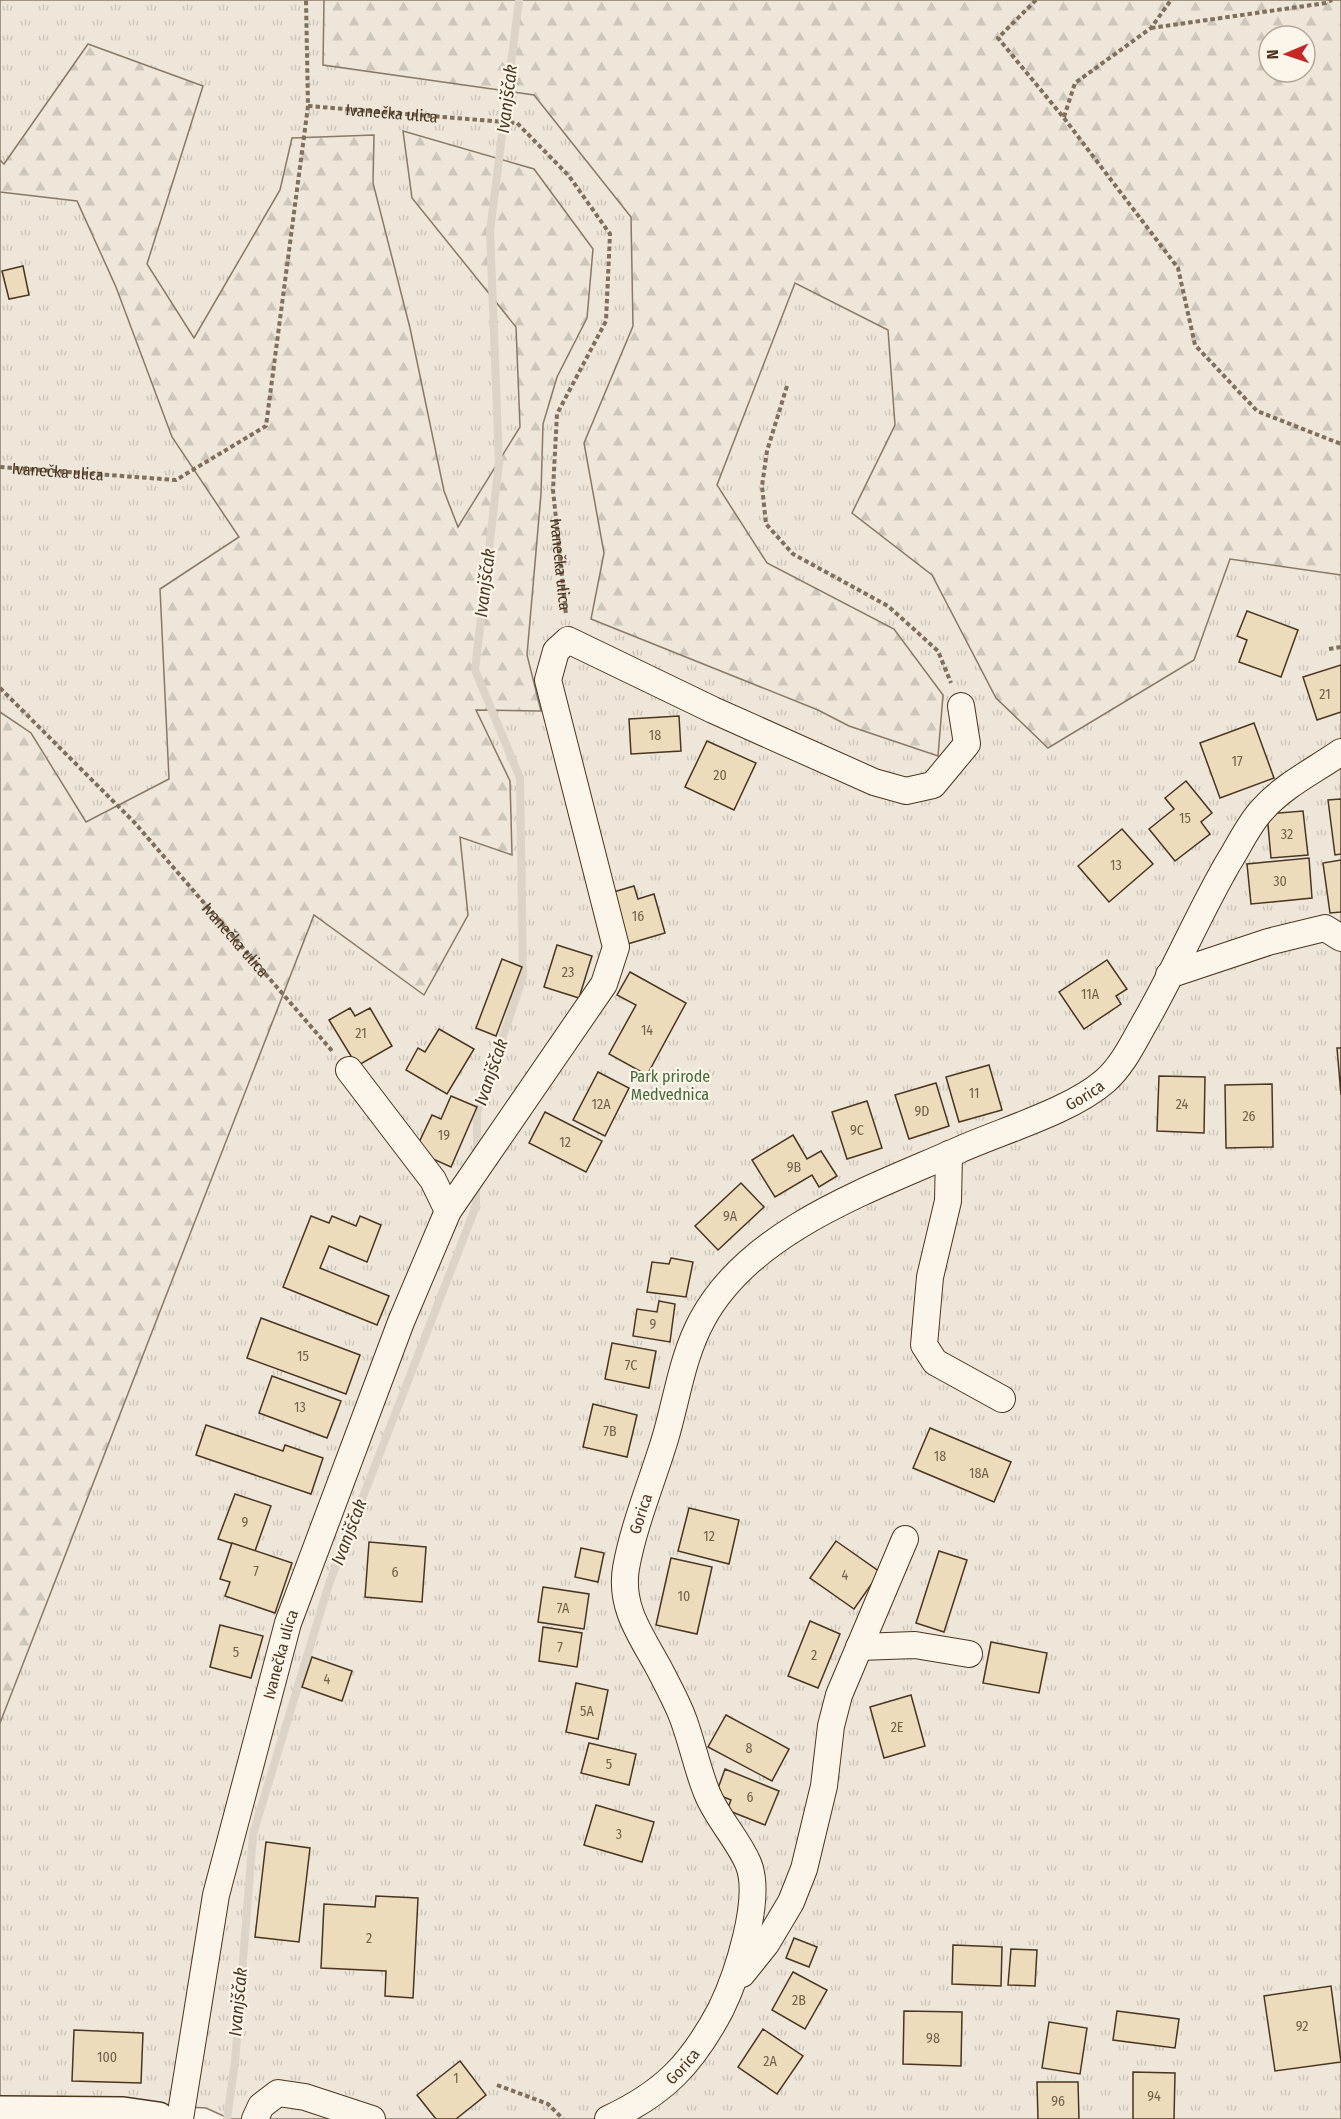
<svg xmlns="http://www.w3.org/2000/svg" width="1341" height="2119" viewBox="0 0 1341 2119" font-family="'Fira Sans Condensed',sans-serif">
	<defs>
		<pattern id="grass-tufts" width="24" height="20" patternUnits="userSpaceOnUse" patternTransform="scale(1.5)"><rect width="24" height="20" fill="#ede6d9"/><path d="M3 7l-1-3M5 7V3M7 7l1-3M15 17l-1-3M17 17v-4M19 17l1-3" fill="none" stroke="#cdc6ba"/></pattern>
		<pattern id="forest-firs" width="22" height="20" patternUnits="userSpaceOnUse" patternTransform="scale(1.5)"><rect width="22" height="20" fill="#ede6d9"/><path d="M5 1l3.5 6h-7zM16 11l3.5 6h-7z" fill="#cdc6ba"/></pattern>
	</defs>
	<rect width="100%" height="100%" fill="#fbf6e9"/>
	<!-- grass -->
	<path fill="url(#grass-tufts)" stroke="#887966" stroke-width="1.5" fill-rule="evenodd" d="M 0,0 L 1341,0 L 1341,2119 L 230,2119 L 206,2108 L 0,2097 ZM 1269,36 L 1305,36 L 1305,72 L 1269,72 Z"/>
	<!-- forest -->
	<g fill="url(#forest-firs)" stroke="#887966" stroke-width="1.5" fill-rule="evenodd">
		<path d="M 324,0 L 1341,0 L 1341,575 L 1230,559 L 1194,660 L 1048,748 L 996,698 L 932,575 L 852,513 L 895,425 L 888,330 L 795,283 L 717,485 L 767,563 L 894,629 L 943,695 L 938,756 L 849,726 L 818,710 L 591,619 L 604,553 L 584,443 L 633,326 L 631,217 L 534,95 L 323,65 ZM 1269,36 L 1305,36 L 1305,72 L 1269,72 Z"/>
		<polygon points="88,44 203,86 147,264 194,338 280,190 292,138 374,135 373,183 410,328 444,491 458,527 520,427 516,327 412,198 403,131 534,169 593,249 587,318 557,377 543,424 541,494 527,655 541,711 476,710 510,781 512,855 460,837 468,915 424,995 314,915 0,1723 0,712 31,733 86,822 169,779 160,589 239,537 172,437 116,287 77,201 0,192 0,160 4,164"/>
	</g>
	<g fill="none" stroke-linecap="round" stroke-linejoin="round">
		<!-- stream -->
		<g stroke="#dcd4c6" stroke-width="8">
			<polyline points="477,1155 477,1113 523,977 520,778 475,670 499,463 490,231 519,0"/>
			<polyline points="227,2119 235,2062 253,1834 329,1584 476,1206 476,1183"/>
		</g>
	</g>
	<!-- building -->
	<g fill="#ecdcbc" stroke="#4a3520" stroke-width="1.5">
		<polygon points="23,266 29,295 9,299 2,271"/>
		<polygon points="1247,611 1298,630 1281,677 1239,662 1247,640 1237,636"/>
		<polygon points="1341,665 1341,712 1317,720 1303,677"/>
		<polygon points="679,716 681,751 631,754 629,719"/>
		<polygon points="1254,723 1274,778 1220,798 1200,743"/>
		<polygon points="707,741 756,763 734,810 685,787"/>
		<polygon points="1186,781 1212,813 1201,822 1210,834 1175,861 1149,829 1174,809 1165,798"/>
		<polygon points="1341,799 1341,854 1335,855 1328,800"/>
		<polygon points="1303,811 1308,855 1271,858 1267,814"/>
		<polygon points="1122,829 1153,864 1109,902 1078,866"/>
		<polygon points="1309,858 1312,898 1251,904 1247,864"/>
		<polygon points="1341,860 1341,912 1330,913 1323,863"/>
		<polygon points="634,886 638,899 654,894 665,933 624,945 610,893"/>
		<polygon points="557,945 592,956 579,998 544,987"/>
		<polygon points="502,959 522,967 496,1036 476,1028"/>
		<polygon points="1107,960 1127,989 1116,996 1121,1004 1084,1029 1059,992"/>
		<polygon points="630,972 686,1003 647,1075 609,1054 636,1005 617,995"/>
		<polygon points="350,1008 355,1016 370,1008 392,1046 357,1066 329,1020"/>
		<polygon points="439,1029 474,1049 447,1094 406,1070 418,1048 425,1052"/>
		<polygon points="1337,1048 1341,1048 1341,1095"/>
		<polygon points="989,1065 1002,1110 959,1122 946,1077"/>
		<polygon points="598,1072 629,1088 605,1136 573,1120"/>
		<polygon points="1159,1076 1205,1077 1204,1133 1157,1131"/>
		<polygon points="936,1083 949,1126 909,1139 895,1095"/>
		<polygon points="1272,1084 1273,1147 1226,1148 1225,1085"/>
		<polygon points="451,1096 477,1107 451,1167 415,1151 432,1115 441,1119"/>
		<polygon points="867,1101 882,1148 847,1159 832,1112"/>
		<polygon points="545,1112 602,1141 586,1172 529,1143"/>
		<polygon points="793,1135 807,1159 821,1151 837,1176 819,1187 812,1175 775,1197 752,1160"/>
		<polygon points="741,1183 764,1207 718,1250 695,1226"/>
		<polygon points="311,1216 329,1223 332,1216 356,1226 360,1216 381,1225 367,1262 329,1246 320,1268 389,1296 377,1325 283,1287"/>
		<polygon points="671,1258 693,1262 686,1297 647,1292 652,1262 669,1264"/>
		<polygon points="659,1301 675,1304 670,1342 633,1336 637,1309 657,1312"/>
		<polygon points="261,1318 360,1355 346,1394 247,1358"/>
		<polygon points="612,1343 656,1351 649,1388 605,1379"/>
		<polygon points="272,1376 341,1401 327,1438 259,1413"/>
		<polygon points="593,1404 637,1415 627,1457 583,1447"/>
		<polygon points="206,1425 283,1451 285,1445 323,1458 311,1494 196,1455"/>
		<polygon points="930,1428 1011,1462 994,1502 913,1468"/>
		<polygon points="235,1494 271,1506 255,1551 218,1539"/>
		<polygon points="689,1508 739,1520 729,1564 678,1551"/>
		<polygon points="836,1541 880,1572 854,1609 810,1578"/>
		<polygon points="369,1542 426,1547 422,1602 365,1597"/>
		<polygon points="232,1543 292,1563 275,1613 225,1596 230,1582 220,1579"/>
		<polygon points="581,1548 604,1553 598,1582 575,1577"/>
		<polygon points="939,1551 967,1560 944,1632 916,1623"/>
		<polygon points="671,1558 712,1567 697,1634 656,1625"/>
		<polygon points="543,1587 589,1594 584,1629 538,1622"/>
		<polygon points="810,1621 840,1634 818,1688 788,1676"/>
		<polygon points="220,1625 263,1636 251,1678 210,1667"/>
		<polygon points="543,1627 582,1633 577,1667 539,1661"/>
		<polygon points="991,1642 1047,1653 1039,1693 983,1683"/>
		<polygon points="312,1657 352,1671 342,1701 302,1687"/>
		<polygon points="576,1683 608,1690 598,1739 566,1732"/>
		<polygon points="911,1695 925,1746 884,1758 870,1707"/>
		<polygon points="726,1715 789,1749 772,1781 708,1747"/>
		<polygon points="589,1743 636,1754 629,1785 581,1773"/>
		<polygon points="725,1769 779,1791 765,1825 727,1810 731,1800 716,1794"/>
		<polygon points="596,1805 654,1822 642,1862 584,1845"/>
		<polygon points="266,1842 310,1848 299,1942 255,1937"/>
		<polygon points="376,1896 418,1898 413,1998 385,1996 386,1971 321,1968 324,1904 375,1907"/>
		<polygon points="794,1938 817,1947 809,1967 786,1958"/>
		<polygon points="953,1945 1002,1947 1001,1986 952,1984"/>
		<polygon points="1011,1949 1037,1950 1035,1986 1008,1985"/>
		<polygon points="793,1972 827,1990 805,2029 772,2010"/>
		<polygon points="1331,1986 1341,2062 1275,2071 1264,1996"/>
		<polygon points="904,2011 962,2012 961,2066 903,2064"/>
		<polygon points="1117,2011 1179,2019 1175,2048 1113,2040"/>
		<polygon points="1049,2022 1087,2028 1080,2074 1042,2068"/>
		<polygon points="763,2029 803,2056 777,2094 738,2067"/>
		<polygon points="74,2030 143,2033 141,2083 72,2081"/>
		<polygon points="460,2061 486,2095 456,2119 436,2119 417,2095"/>
		<polygon points="1133,2072 1175,2073 1174,2119 1133,2119"/>
		<polygon points="1037,2082 1078,2082 1079,2119 1038,2119"/>
	</g>
	<g fill="none" stroke-linecap="round" stroke-linejoin="round">
		<!-- minor casing -->
		<g stroke="#4a3520" stroke-width="28">
			<g id="minor">
				<polyline points="1169,975 1268,942 1325,928 1341,938"/>
				<polyline points="349,1070 433,1180 448,1211"/>
				<polyline points="949,1154 948,1201 930,1277 924,1345 935,1362 1002,1399"/>
				<polyline points="859,1647 915,1645 969,1654"/>
				<polyline points="742,1974 766,1944 791,1902 804,1869 824,1786 831,1726 839,1695 905,1539"/>
				<path id="s4" d="M 180,2119 L 216,1895 L 288,1623 L 401,1322 L 448,1211 L 604,984 L 616,947 L 548,680 L 556,651 L 568,640 L 713,710 L 874,782 L 906,791 L 933,785 L 967,744 L 961,706"/>
				<polyline points="255,2119 261,2106 278,2093 305,2097 372,2119"/>
				<path id="s5" d="M 608,2119 C 664,2093 692,2064 721,2009 C 737,1976 763,1898 748,1863 C 737,1838 717,1818 707,1793 C 698,1771 693,1747 685,1724 C 680,1708 671,1692 663,1676 C 645,1640 619,1611 626,1568 C 634,1524 652,1482 665,1439 C 677,1399 682,1357 702,1320 C 750,1230 871,1189 959,1150 C 1001,1131 1071,1111 1105,1081 C 1123,1065 1133,1043 1145,1022 C 1175,970 1198,915 1228,863 C 1239,846 1248,825 1262,810 C 1284,785 1314,771 1341,752"/>
			</g>
		</g>
		<!-- secondary casing -->
		<g stroke="#4a3520" stroke-width="36">
			<polyline id="secondary" points="0,2113 123,2114 158,2119"/>
		</g>
		<!-- path -->
		<g stroke="#7f6f5c" stroke-width="4" stroke-dasharray="4.5 3" stroke-linecap="butt">
			<polyline points="1036,0 998,38 1064,118 1178,268 1195,345 1257,411 1341,444"/>
			<polyline points="1151,28 1326,3 1332,0"/>
			<path id="s1" d="M 308,106 L 517,123 L 569,176 L 610,234 L 606,321 L 557,414 L 553,490 L 566,615"/>
			<polyline points="1064,117 1075,83 1151,28 1171,0"/>
			<polyline points="787,386 767,451 762,486 766,524 793,554 888,606 938,651 951,683"/>
			<path id="s2" d="M 0,467 L 176,480 L 266,426 L 308,106 L 306,0"/>
			<polyline points="1329,649 1341,647"/>
			<path id="s3" d="M 0,688 L 134,822 L 333,1052"/>
			<polyline points="497,2085 548,2104 563,2119"/>
		</g>
		<!-- minor -->
		<use href="#minor" stroke="#fbf6e9" stroke-width="26"/>
		<!-- secondary -->
		<use href="#secondary" stroke="#fbf6e9" stroke-width="33"/>
	</g>
	<g text-anchor="middle" dominant-baseline="central" stroke-width="4.5" stroke-linejoin="round" paint-order="stroke">
		<!-- number labels -->
		<g font-size="14" fill="#725f47">
			<text x="1325" y="694">21</text>
			<text x="655" y="735">18</text>
			<text x="1237" y="761">17</text>
			<text x="720" y="775">20</text>
			<text x="1185" y="818">15</text>
			<text x="1287" y="834">32</text>
			<text x="1116" y="865">13</text>
			<text x="1280" y="881">30</text>
			<text x="638" y="916">16</text>
			<text x="568" y="972">23</text>
			<text x="1090" y="994">11A</text>
			<text x="647" y="1030">14</text>
			<text x="361" y="1033">21</text>
			<text x="974" y="1093">11</text>
			<text x="601" y="1104">12A</text>
			<text x="1182" y="1104">24</text>
			<text x="922" y="1111">9D</text>
			<text x="1249" y="1116">26</text>
			<text x="857" y="1130">9C</text>
			<text x="444" y="1135">19</text>
			<text x="565" y="1142">12</text>
			<text x="794" y="1167">9B</text>
			<text x="730" y="1216">9A</text>
			<text x="653" y="1324">9</text>
			<text x="303" y="1356">15</text>
			<text x="631" y="1365">7C</text>
			<text x="300" y="1407">13</text>
			<text x="610" y="1431">7B</text>
			<text x="940" y="1456">18</text>
			<text x="979" y="1473">18A</text>
			<text x="245" y="1522">9</text>
			<text x="709" y="1536">12</text>
			<text x="256" y="1571">7</text>
			<text x="395" y="1572">6</text>
			<text x="845" y="1575">4</text>
			<text x="684" y="1596">10</text>
			<text x="563" y="1608">7A</text>
			<text x="560" y="1647">7</text>
			<text x="236" y="1652">5</text>
			<text x="814" y="1655">2</text>
			<text x="327" y="1679">4</text>
			<text x="587" y="1711">5A</text>
			<text x="897" y="1727">2E</text>
			<text x="749" y="1748">8</text>
			<text x="609" y="1764">5</text>
			<text x="750" y="1797">6</text>
			<text x="619" y="1834">3</text>
			<text x="369" y="1938">2</text>
			<text x="799" y="2000">2B</text>
			<text x="1302" y="2026">92</text>
			<text x="933" y="2038">98</text>
			<text x="107" y="2057">100</text>
			<text x="770" y="2061">2A</text>
			<text x="456" y="2078">1</text>
			<text x="1154" y="2096">94</text>
			<text x="1058" y="2101">96</text>
		</g>
		<!-- street labels -->
		<g font-size="16" fill="#4a3520" stroke="#fbf6e9">
			<text stroke="none"><textPath href="#s1" startOffset="84">Ivanečka ulica</textPath></text>
			<text stroke="none"><textPath href="#s2" startOffset="58">Ivanečka ulica</textPath></text>
			<text stroke="none"><textPath href="#s1" startOffset="698">Ivanečka ulica</textPath></text>
			<text stroke="none"><textPath href="#s3" startOffset="345">Ivanečka ulica</textPath></text>
			<text stroke="none"><textPath href="#s5" startOffset="1347">Gorica</textPath></text>
			<text stroke="none"><textPath href="#s5" startOffset="692">Gorica</textPath></text>
			<text stroke="none"><textPath href="#s4" startOffset="476">Ivanečka ulica</textPath></text>
			<text stroke="none"><textPath href="#s5" startOffset="92">Gorica</textPath></text>
		</g>
		<!-- park labels -->
		<g font-size="16" fill="#436837" stroke="#fbf6e9">
			<text x="670" y="1076">Park prirode<tspan x="670" dy="18">Medvednica</tspan></text>
		</g>
		<!-- water labels -->
		<g font-size="18" font-style="italic" fill="#4a3520" stroke="#fbf6e9">
			<text transform="translate(507 99) rotate(-83)">Ivanjščak</text>
			<text transform="translate(485 583) rotate(-83)">Ivanjščak</text>
			<text transform="translate(491 1072) rotate(-71)">Ivanjščak</text>
			<text transform="translate(349 1532) rotate(-69)">Ivanjščak</text>
			<text transform="translate(238 2002) rotate(-85)">Ivanjščak</text>
		</g>
	</g>
	<!-- north arrow -->
	<g transform="translate(1287 54) rotate(268)"><circle r="28" fill="#fbf6e9" stroke="#b4a999" stroke-width="1.5"/>
	<path d="M0-4.5L10 22L0 15L-10 22Z" fill="#c62828"/>
	<text y="-9" font-size="16" font-weight="bold" text-anchor="middle" fill="#4a3520">N</text>
	</g>
</svg>
